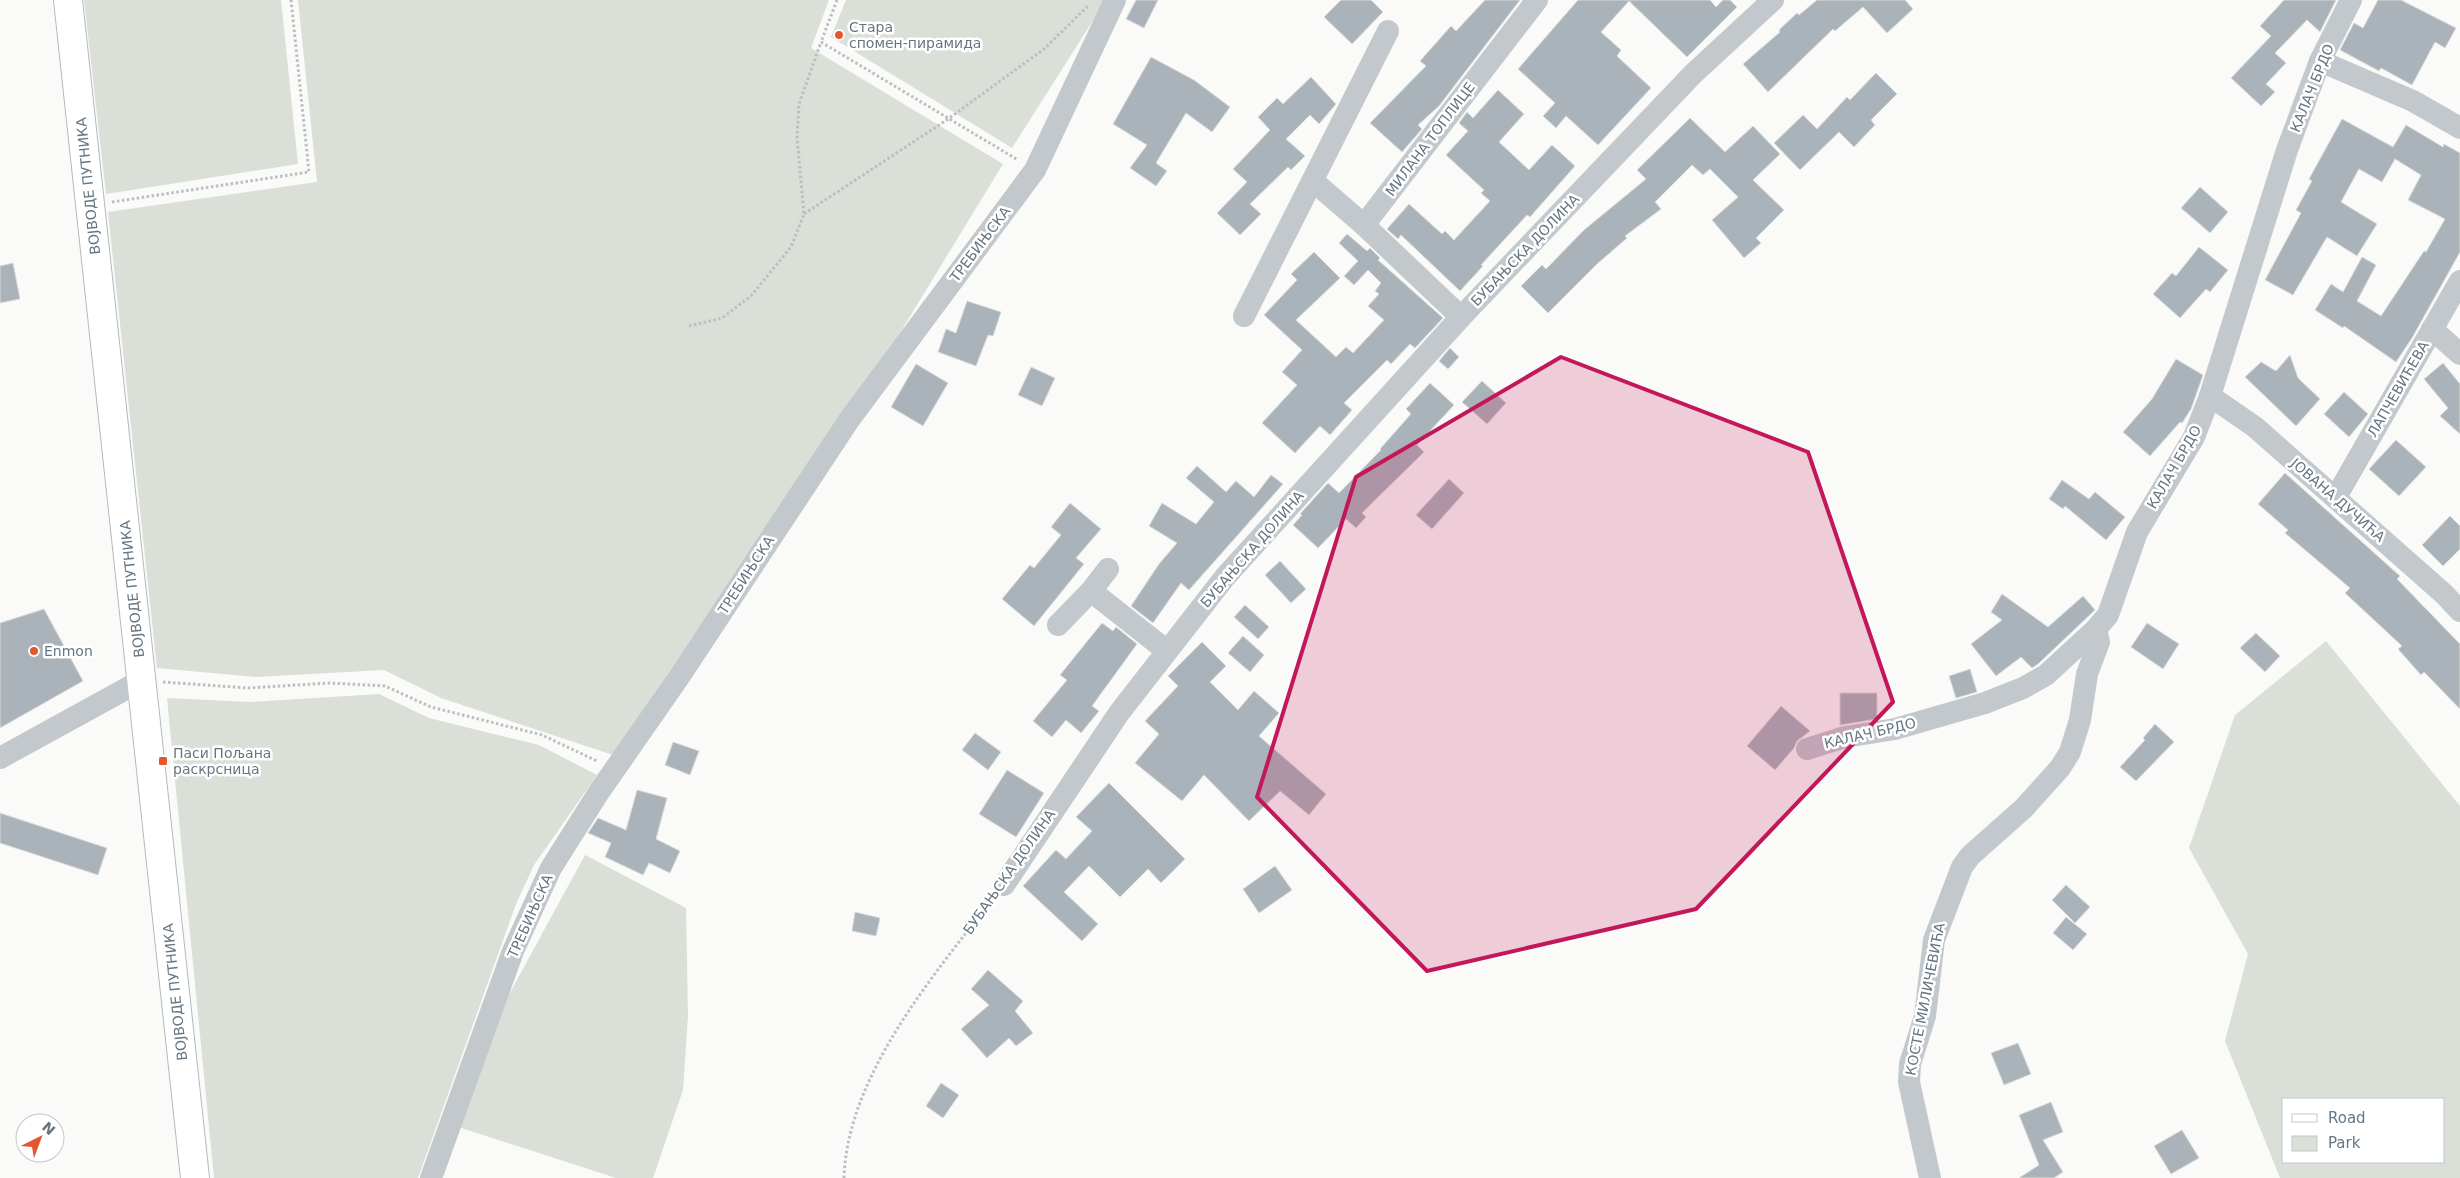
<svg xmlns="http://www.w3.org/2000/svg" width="2460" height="1178" viewBox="0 0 2460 1178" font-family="'DejaVu Sans',sans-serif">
	<rect width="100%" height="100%" fill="#fafaf8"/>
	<!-- green -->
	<g fill="#dadfd7" fill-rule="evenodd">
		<polygon points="84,0 281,0 298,164 106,194"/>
		<polygon points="298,0 829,0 811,48 1003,164 873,377 758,539 613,755 441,698 384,670 256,677 157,668 108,212 317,182"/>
		<polygon points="846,0 1106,0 1012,148 831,37"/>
		<path d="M 2326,641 L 2460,806 L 2460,1178 L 2280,1178 L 2225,1041 L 2248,954 L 2189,848 L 2235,715 ZM 2444,1099 L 2444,1162 L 2284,1162 L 2284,1099 Z"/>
		<polygon points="379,694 429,718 539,745 597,775 534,865 516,904 418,1178 214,1178 167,698 251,702"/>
		<polygon points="585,855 686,908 688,1016 683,1090 653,1178 616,1178 452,1125 495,1020"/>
	</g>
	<!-- building -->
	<g fill="#aab3b9" stroke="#dcdcda">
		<polygon points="1136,0 1158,0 1144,28 1126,19"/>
		<polygon points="1341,0 1371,0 1383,12 1352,44 1324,17"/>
		<polygon points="1485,0 1520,0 1439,106 1418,125 1422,129 1402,152 1370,123 1426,66 1420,61 1451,26 1456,31"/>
		<polygon points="1578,0 1710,0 1716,7 1723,0 1730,0 1737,7 1687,57 1629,1 1601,32 1621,50 1617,56 1651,88 1598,145 1566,116 1556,128 1543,116 1555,103 1518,69"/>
		<polygon points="1817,0 1905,0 1913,9 1887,33 1863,7 1835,31 1833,29 1768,92 1743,64 1780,32 1779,30 1797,13 1799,15"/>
		<polygon points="2284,0 2336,0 2320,32 2307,20 2275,53 2286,63 2266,84 2275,92 2261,106 2231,78 2271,36 2260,26"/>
		<polygon points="2378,0 2401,0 2456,28 2445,48 2435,42 2412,85 2381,68 2379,71 2340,50 2354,23 2363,28"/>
		<polygon points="1151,57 1194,80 1230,107 1212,132 1186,113 1156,163 1167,171 1156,186 1130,168 1147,145 1113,124"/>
		<polygon points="1876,73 1897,94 1871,120 1875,125 1854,147 1839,132 1800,170 1774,143 1803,115 1817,129 1847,97 1850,100"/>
		<polygon points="1311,77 1336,104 1319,124 1310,115 1286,139 1305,156 1291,170 1288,167 1250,204 1261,214 1240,235 1217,213 1247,182 1233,169 1270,130 1258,117 1277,98 1283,104"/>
		<polygon points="1498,90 1524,114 1499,142 1529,170 1552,145 1575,166 1530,217 1527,215 1481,265 1483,266 1460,291 1401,235 1398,239 1387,229 1409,204 1442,234 1445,231 1454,240 1490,201 1481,193 1484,190 1446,155 1468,131 1459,123 1467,112 1473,118"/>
		<polygon points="1690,118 1725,152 1753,126 1780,154 1753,180 1784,210 1756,238 1761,243 1744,258 1712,220 1738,197 1710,169 1703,175 1692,165 1655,202 1661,209 1625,236 1627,238 1597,264 1548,313 1521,286 1542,265 1546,269 1584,230 1646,179 1637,170"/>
		<polygon points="2342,119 2393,147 2406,125 2443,147 2444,144 2460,153 2460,252 2412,338 2396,362 2344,326 2343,328 2315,310 2331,284 2343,292 2362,257 2376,265 2357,301 2381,316 2424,251 2426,252 2445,219 2408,200 2421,175 2395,159 2382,182 2359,169 2341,202 2377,224 2357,256 2327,237 2293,295 2265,280 2301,213 2296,210 2312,181 2309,179"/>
		<polygon points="2200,187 2228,212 2210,233 2181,208"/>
		<polygon points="1347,234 1367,251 1370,248 1380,258 1378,260 1443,318 1415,348 1410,344 1391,364 1387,360 1344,403 1352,410 1330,435 1320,426 1295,453 1262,423 1297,385 1282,372 1302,350 1264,315 1297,280 1291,274 1314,252 1340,278 1296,320 1336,357 1346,347 1353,353 1384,320 1368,306 1379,294 1375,291 1381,283 1368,270 1354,285 1344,276 1358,261 1339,243"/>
		<polygon points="2199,247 2228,270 2210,292 2206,289 2180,318 2153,294 2172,273 2176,276"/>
		<polygon points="13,263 20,299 0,303 0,266"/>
		<polygon points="967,301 1001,312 993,336 988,335 976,366 938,352 946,329 956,333"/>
		<polygon points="1450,348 1459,357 1448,369 1439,361"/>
		<polygon points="2290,355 2298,378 2320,399 2296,426 2245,377 2261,362 2276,371"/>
		<polygon points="2176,359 2203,375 2191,409 2182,423 2180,422 2150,456 2123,432 2152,399"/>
		<polygon points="2443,363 2460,384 2460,434 2440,416 2448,408 2424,379"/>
		<polygon points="916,364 948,383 923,426 891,407"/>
		<polygon points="1031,367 1055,378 1042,406 1018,395"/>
		<polygon points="1482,381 1506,403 1487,424 1462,402"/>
		<polygon points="1430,383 1454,405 1417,445 1424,452 1362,513 1366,517 1356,528 1346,519 1318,548 1293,525 1302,515 1300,514 1328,483 1339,493 1381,450 1380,449 1411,414 1406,409"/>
		<polygon points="2344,392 2368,414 2349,437 2324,414"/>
		<polygon points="2396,440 2426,467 2399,496 2369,469"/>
		<polygon points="1197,466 1226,492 1236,481 1254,497 1271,475 1283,484 1189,590 1181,583 1153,623 1131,606 1159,564 1177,543 1149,526 1162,503 1196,524 1214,502 1186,478"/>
		<polygon points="2285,473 2400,576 2397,579 2460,644 2460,709 2424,672 2421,675 2398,649 2402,646 2345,593 2350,588 2285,533 2288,530 2258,504"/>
		<polygon points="1449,479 1464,493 1432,529 1416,515"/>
		<polygon points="2062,480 2089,499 2095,492 2125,517 2106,540 2065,506 2063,509 2049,499"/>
		<polygon points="1070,503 1101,529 1076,558 1084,564 1034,626 1002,599 1030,565 1034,568 1061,535 1051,527"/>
		<polygon points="2450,516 2460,526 2460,549 2443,566 2422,545"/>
		<polygon points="1280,561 1306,589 1291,603 1265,575"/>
		<polygon points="2002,594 2048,627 2083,596 2095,610 2038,664 2032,668 2021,657 1996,676 1971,644 2002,620 1991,612"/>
		<polygon points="1245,605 1269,627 1258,639 1234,617"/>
		<polygon points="44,609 83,681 0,728 0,623"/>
		<polygon points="1102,623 1113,631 1116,627 1137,644 1092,706 1099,711 1081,733 1066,720 1052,737 1033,721 1067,680 1060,675"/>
		<polygon points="2147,623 2179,644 2163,669 2131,647"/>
		<polygon points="2256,633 2280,656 2265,672 2240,648"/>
		<polygon points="1243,636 1264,655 1250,672 1228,653"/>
		<polygon points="1202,642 1226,666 1210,682 1238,710 1254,691 1279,713 1259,736 1326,794 1309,815 1280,791 1249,821 1204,775 1182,801 1135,763 1159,734 1145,721 1178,686 1168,676"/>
		<polygon points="1970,669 1977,692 1956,698 1949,676"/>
		<polygon points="1840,693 1877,693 1877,719 1840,725"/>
		<polygon points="1781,706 1810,731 1797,741 1794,748 1775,770 1747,746"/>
		<polygon points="2155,724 2174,742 2136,781 2120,767 2145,740 2143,738"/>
		<polygon points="975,733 1001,752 988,770 962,750"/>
		<polygon points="673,742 699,751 690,775 665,765"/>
		<polygon points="1007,770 1044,793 1016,837 979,814"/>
		<polygon points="1109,783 1185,859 1161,883 1148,869 1120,897 1089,866 1064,892 1098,924 1082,941 1023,886 1056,850 1066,859 1092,831 1076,817"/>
		<polygon points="637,790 667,798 656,839 680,851 670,873 649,863 643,875 605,857 611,843 588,833 598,818 626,830"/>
		<polygon points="0,813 107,848 98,875 0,843"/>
		<polygon points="1275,866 1292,890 1259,913 1243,889"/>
		<polygon points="2066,885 2090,907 2075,923 2052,900"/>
		<polygon points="855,912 880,918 876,936 852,931"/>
		<polygon points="2066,917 2087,934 2073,950 2053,933"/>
		<polygon points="988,970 1023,1001 1015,1011 1033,1033 1016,1046 1009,1038 987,1058 961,1029 989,1005 971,989"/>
		<polygon points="2018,1043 2031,1074 2004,1085 1991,1053"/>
		<polygon points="941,1083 959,1095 943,1118 926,1106"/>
		<polygon points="2051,1102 2063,1132 2043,1140 2063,1172 2054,1178 2019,1178 2039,1165 2019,1115"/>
		<polygon points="2182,1130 2199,1158 2171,1174 2154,1146"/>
	</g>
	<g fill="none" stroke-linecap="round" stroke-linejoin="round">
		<!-- secondary casing -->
		<g stroke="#b3babf" stroke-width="30">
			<polyline id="secondary" points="68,0 195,1178"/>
		</g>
		<!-- path -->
		<g stroke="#bbbfc2" stroke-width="3" stroke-dasharray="2.5 2.5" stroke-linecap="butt">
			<polyline points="837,0 821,42 1018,160"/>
			<polyline points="112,202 309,172 291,0"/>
			<polyline points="804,214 948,119 1044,49 1089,5"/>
			<polyline points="689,326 722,318 751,296 791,247 804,214 797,137 799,104 821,42"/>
			<polyline points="163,682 248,688 330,683 385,686 431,707 542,735 597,761"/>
			<path d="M 844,1178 C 847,1077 932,977 991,901"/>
		</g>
		<!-- street -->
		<g stroke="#c3c8cc" stroke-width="22">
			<polyline points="2320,61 2413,101 2460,128"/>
			<polyline points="1313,181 1364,225 1461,317"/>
			<polyline points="1364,225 1537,0"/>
			<polyline points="1244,316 1388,31"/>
			<polyline points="2432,329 2460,354"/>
			<polyline points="2210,396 2255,427 2444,594 2460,611"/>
			<polyline points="2336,497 2460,281"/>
			<polyline points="1091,591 1167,651"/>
			<polyline points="1058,625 1091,591 1108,569"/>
			<polyline points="1807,749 1845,737 1895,729 1985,703 2023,688 2046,675 2096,629 2108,615 2137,532 2194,437 2210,396 2287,150 2320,61 2351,0"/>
			<polyline points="0,758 142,680"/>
			<polyline points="1004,885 1119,713 1225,577 1461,317 1693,74 1773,0"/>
			<polyline points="431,1178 513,951 551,868 599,792 679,677 849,420 1035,170 1115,0"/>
			<polyline points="1930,1178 1909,1082 1910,1064 1925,1016 1934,940 1962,867 1970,856 2024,808 2060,768 2070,752 2080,720 2087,674 2099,642 2096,629"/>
		</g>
		<!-- secondary -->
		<use href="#secondary" stroke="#fff" stroke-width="28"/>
	</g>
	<!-- marked area -->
	<path fill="#c2185b" fill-opacity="0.2" stroke="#c2185b" stroke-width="4" stroke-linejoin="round" d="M 1561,357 L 1808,452 L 1893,702 L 1696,909 L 1427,971 L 1257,797 L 1356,477 Z"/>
	<!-- markers -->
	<g fill="#e4572e" stroke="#fff" stroke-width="2">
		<circle cx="839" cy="35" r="5"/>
		<circle cx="34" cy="651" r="5"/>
		<rect x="158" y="756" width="10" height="10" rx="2.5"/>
	</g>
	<g text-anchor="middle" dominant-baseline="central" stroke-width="5" stroke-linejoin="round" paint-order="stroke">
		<!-- poi labels -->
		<g font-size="14" fill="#657683" stroke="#fff" text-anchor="start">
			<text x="849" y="27">Стара<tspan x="849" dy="16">спомен-пирамида</tspan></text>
			<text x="44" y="651">Enmon</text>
			<text x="173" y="753">Паси Пољана<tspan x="173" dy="16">раскрсница</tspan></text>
		</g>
		<!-- street labels -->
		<g font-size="14" fill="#657683" stroke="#fff">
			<text transform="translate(2312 88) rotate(-68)">КАЛАЧ БРДО</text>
			<text transform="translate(1430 139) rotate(-53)">МИЛАНА ТОПЛИЦЕ</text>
			<text transform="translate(88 186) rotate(-96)">ВОЈВОДЕ ПУТНИКА</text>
			<text transform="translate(980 244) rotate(-53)">ТРЕБИЊСКА</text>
			<text transform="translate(1525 250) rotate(-46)">БУБАЊСКА ДОЛИНА</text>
			<text transform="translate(2398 389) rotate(-60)">ЛАПЧЕВИЋЕВА</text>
			<text transform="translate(2174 467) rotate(-60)">КАЛАЧ БРДО</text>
			<text transform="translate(2338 500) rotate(41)">ЈОВАНА ДУЧИЋА</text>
			<text transform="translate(1252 549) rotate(-49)">БУБАЊСКА ДОЛИНА</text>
			<text transform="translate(746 575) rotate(-57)">ТРЕБИЊСКА</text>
			<text transform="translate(132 589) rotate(-96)">ВОЈВОДЕ ПУТНИКА</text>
			<text transform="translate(1870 733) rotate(-13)">КАЛАЧ БРДО</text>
			<text transform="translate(1009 872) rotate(-55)">БУБАЊСКА ДОЛИНА</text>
			<text transform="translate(530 916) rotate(-66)">ТРЕБИЊСКА</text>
			<text transform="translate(175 992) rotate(-96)">ВОЈВОДЕ ПУТНИКА</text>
			<text transform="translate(1925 999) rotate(-79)">КОСТЕ МИЛИЧЕВИЋА</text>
		</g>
	</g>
	<!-- legend -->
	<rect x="2282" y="1098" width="162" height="65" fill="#ffffff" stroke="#c1c8cd"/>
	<rect x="2292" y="1114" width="25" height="8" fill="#ffffff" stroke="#c1c8cd"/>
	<text x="2328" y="1123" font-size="15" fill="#657683">Road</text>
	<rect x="2292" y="1136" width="25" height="15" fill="#dadfd7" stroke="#c1c8cd"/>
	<text x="2328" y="1148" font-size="15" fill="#657683">Park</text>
	<!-- north arrow -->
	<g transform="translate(40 1138) rotate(42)"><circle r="24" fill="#ffffff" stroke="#c1c8cd"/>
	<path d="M0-4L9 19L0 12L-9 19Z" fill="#e4572e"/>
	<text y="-8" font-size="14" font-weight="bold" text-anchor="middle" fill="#657683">N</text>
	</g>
</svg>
